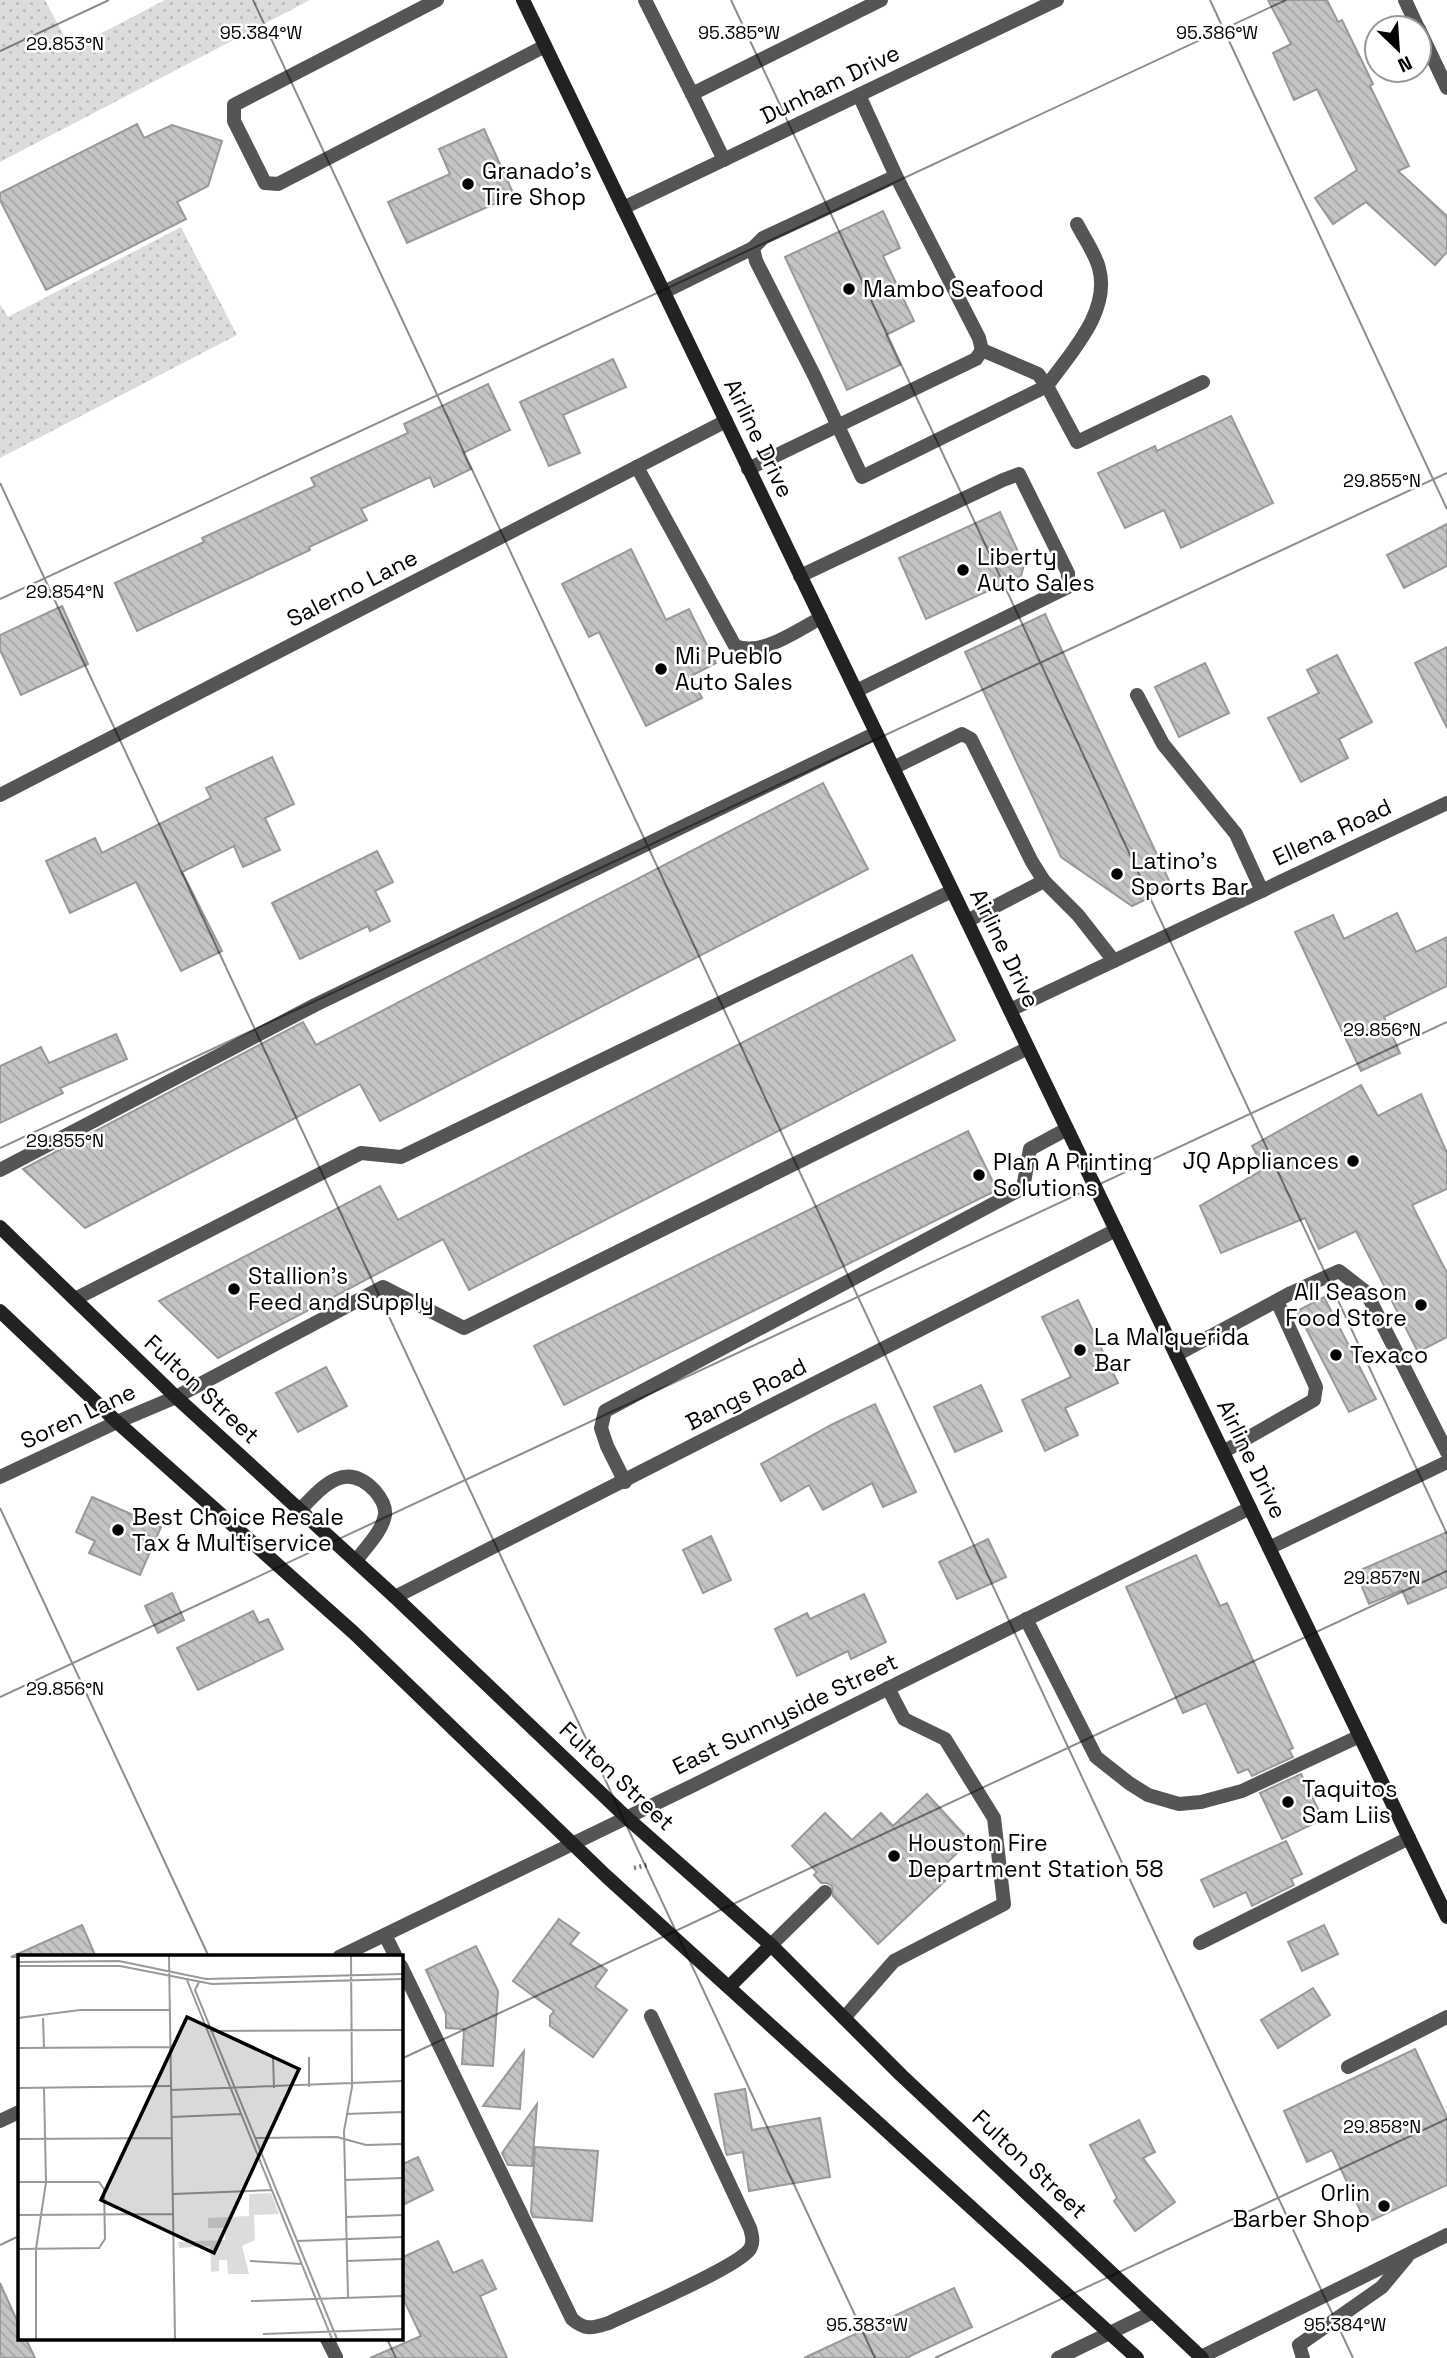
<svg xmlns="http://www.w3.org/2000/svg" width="1447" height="2358" viewBox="0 0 1447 2358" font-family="'Space Grotesk',sans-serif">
	<defs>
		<pattern id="grass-dots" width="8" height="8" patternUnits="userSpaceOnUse" patternTransform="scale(1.75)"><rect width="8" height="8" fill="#dcdcdc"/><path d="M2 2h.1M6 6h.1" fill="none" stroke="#bbb" stroke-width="1.8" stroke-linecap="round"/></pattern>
		<pattern id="building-back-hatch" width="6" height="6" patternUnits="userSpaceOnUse" patternTransform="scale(1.75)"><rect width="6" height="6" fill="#c4c4c4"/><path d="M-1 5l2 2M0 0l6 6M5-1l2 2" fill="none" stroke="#a7a7a7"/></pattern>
	</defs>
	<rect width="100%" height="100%" fill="#fff"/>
	<!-- grass -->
	<g fill="url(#grass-dots)">
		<polygon points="0,0 45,0 71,49 165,0 310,0 0,162"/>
		<polygon points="181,227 237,335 0,458 0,304 8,317"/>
	</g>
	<!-- building -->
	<g fill="url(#building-back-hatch)" stroke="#999" stroke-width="2">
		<polygon points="1268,0 1327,0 1338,22 1342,20 1373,84 1370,86 1409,166 1398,171 1447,216 1447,252 1435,265 1366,202 1333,224 1315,198 1357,170 1317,89 1294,100 1273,53 1291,44"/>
		<polygon points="137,124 144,138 172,125 222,141 208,186 177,202 186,219 46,290 0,200 0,193"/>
		<polygon points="484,129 514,195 407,243 388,202 450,174 439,149"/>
		<polygon points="883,211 900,248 883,256 914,321 886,335 900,365 847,390 785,257"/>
		<polygon points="613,359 626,387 563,415 580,453 549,466 520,402"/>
		<polygon points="488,384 510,430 463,453 471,469 434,487 430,477 361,509 367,520 309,547 310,550 137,631 115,583 204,542 202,538 315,486 311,478 408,433 404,424"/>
		<polygon points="1231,416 1273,503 1181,548 1164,510 1125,528 1098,473 1155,446 1157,451"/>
		<polygon points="1000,512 1024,565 1021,576 926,619 899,558"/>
		<polygon points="1447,524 1447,566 1404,588 1387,555"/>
		<polygon points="631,549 666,620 689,609 716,663 691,676 702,698 646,726 599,632 589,637 562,584"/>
		<polygon points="62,606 88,664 21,695 0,650 0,635"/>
		<polygon points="1045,614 1172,887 1132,906 1061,857 965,652"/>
		<polygon points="1447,647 1447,728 1415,663"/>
		<polygon points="1337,655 1372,722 1339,739 1348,758 1301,782 1268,718 1319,693 1307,670"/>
		<polygon points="1205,663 1229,713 1179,737 1155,687"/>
		<polygon points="272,757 294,804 265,818 280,850 243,867 234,846 182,872 222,951 181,971 136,882 70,913 46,861 95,838 102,853 211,798 206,788"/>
		<polygon points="823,783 868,869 380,1121 360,1084 85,1228 23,1169 303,1022 316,1045"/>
		<polygon points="377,851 393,882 375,891 390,921 370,931 368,926 300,959 272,903"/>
		<polygon points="1397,913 1416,952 1447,937 1447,986 1384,1017 1400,1053 1361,1071 1295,932 1333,915 1344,939"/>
		<polygon points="912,955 955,1040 469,1290 443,1239 218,1358 159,1301 380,1186 398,1220"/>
		<polygon points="116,1034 127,1059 60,1088 63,1093 0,1123 0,1066 41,1047 49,1063"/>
		<polygon points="1361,1085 1378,1116 1421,1094 1447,1153 1447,1189 1412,1205 1447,1273 1447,1337 1418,1352 1356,1231 1319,1249 1305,1218 1221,1253 1200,1206 1264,1169 1252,1146"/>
		<polygon points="968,1131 997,1190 564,1405 534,1346"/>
		<polygon points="1324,1297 1376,1399 1349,1412 1297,1311"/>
		<polygon points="1078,1300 1118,1383 1065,1408 1078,1435 1045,1451 1022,1400 1071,1377 1042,1317"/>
		<polygon points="326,1367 347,1406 298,1432 276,1393"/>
		<polygon points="981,1385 1002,1431 955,1452 934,1407"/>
		<polygon points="875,1404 916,1492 883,1507 872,1483 823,1510 809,1485 781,1501 761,1464 831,1425"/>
		<polygon points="92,1497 161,1527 140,1575 89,1553 95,1541 76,1532"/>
		<polygon points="1447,1532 1447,1587 1408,1604 1402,1590 1369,1604 1356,1572"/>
		<polygon points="711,1536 731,1580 703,1593 683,1550"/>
		<polygon points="988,1539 1006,1577 957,1599 939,1562"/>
		<polygon points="1196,1555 1220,1606 1227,1603 1293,1748 1289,1750 1293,1757 1252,1776 1248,1769 1238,1773 1206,1703 1183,1713 1126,1587"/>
		<polygon points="172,1593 184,1620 158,1633 145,1606"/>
		<polygon points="864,1594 886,1642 851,1659 848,1651 797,1676 775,1629 807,1613 810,1619"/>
		<polygon points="253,1611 259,1623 268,1619 283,1649 198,1690 177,1648"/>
		<polygon points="1301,1774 1323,1819 1282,1839 1260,1793"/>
		<polygon points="927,1794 970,1841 937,1872 945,1881 878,1944 833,1896 832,1886 827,1883 821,1883 814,1875 817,1872 792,1846 825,1813 852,1840 881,1813 893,1826"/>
		<polygon points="1286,1841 1302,1874 1291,1879 1294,1885 1252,1906 1246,1892 1214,1907 1201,1880"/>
		<polygon points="559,1919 579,1933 570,1944 607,1970 595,1987 627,2010 593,2057 550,2026 550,2016 554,2011 513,1981"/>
		<polygon points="82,1925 96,1957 11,1957"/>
		<polygon points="1324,1925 1338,1954 1302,1971 1288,1942"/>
		<polygon points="476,1946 498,1991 493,2066 462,2064 464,2029 446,2028 446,2014 426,1970"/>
		<polygon points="1313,1988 1330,2015 1278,2048 1261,2020"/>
		<polygon points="1415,2049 1447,2117 1447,2185 1366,2223 1332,2150 1307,2162 1284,2111"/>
		<polygon points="524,2051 520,2109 483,2106"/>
		<polygon points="745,2089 752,2130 820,2118 830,2177 749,2191 743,2152 727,2155 726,2153 715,2094"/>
		<polygon points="537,2104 532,2166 508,2165 502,2153"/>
		<polygon points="1139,2120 1155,2152 1143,2158 1175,2202 1135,2231 1114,2201 1117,2198 1090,2145"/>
		<polygon points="535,2147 598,2151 592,2221 533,2217 531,2212"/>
		<polygon points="418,2157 433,2190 401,2206 401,2165"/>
		<polygon points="438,2241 453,2273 482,2260 496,2289 480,2296 507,2358 370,2358 421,2336 401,2294 401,2258"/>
		<polygon points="0,2283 19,2325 19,2339 26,2339 35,2358 0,2358"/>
		<polygon points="954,2288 972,2327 906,2358 804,2358"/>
	</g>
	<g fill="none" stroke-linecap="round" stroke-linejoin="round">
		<!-- path -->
		<polyline stroke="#777" stroke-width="4.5" stroke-dasharray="2 3.5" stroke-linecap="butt" points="634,1868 647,1865"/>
		<!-- lane -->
		<g stroke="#555" stroke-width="14">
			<polyline points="437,0 234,105 234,121 265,183 278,184 545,46"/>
			<polyline points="645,0 692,94"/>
			<polyline points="859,95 896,176 979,338 982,350"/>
			<polyline points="724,160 692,94 881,0"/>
			<polyline points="896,176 763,238 753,248 756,261 814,375 862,477 1047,386 1077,442 1203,382"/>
			<polyline points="664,292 753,248"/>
			<path d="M 982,350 L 1038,374 L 1047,386 C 1070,353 1111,312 1099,268 C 1095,253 1084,238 1077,224"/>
			<path d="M 637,467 L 735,646 C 762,657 797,630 821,618"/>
			<polyline points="748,469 976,359 982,350"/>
			<polyline points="800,576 1003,480 1019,474 1068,573 1068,587 856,691"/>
			<polyline points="1137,695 1163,744 1236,834 1262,891"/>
			<polyline points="893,768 962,734 971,739 1032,862 1044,881 1078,915 1114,961"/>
			<polyline points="967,921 1044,881"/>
			<polyline points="0,1170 315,1005 876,733"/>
			<polyline points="75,1299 361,1153 401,1157 952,891"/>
			<polyline points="1176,1355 1291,1293 1339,1271 1366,1292 1447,1452"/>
			<polyline points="176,1397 383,1287 464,1328 1028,1048"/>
			<polyline points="1223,1452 1314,1400 1316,1387 1277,1301"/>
			<polyline points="625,1482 607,1446 601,1428 605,1411 1023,1188 1030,1149 1067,1129"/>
			<path d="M 300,1510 C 322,1487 345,1459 375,1491 C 381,1498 386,1506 385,1515 C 382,1532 365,1548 356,1561"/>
			<polyline points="1026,1619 1096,1757 1129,1783 1148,1795 1179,1804 1201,1802 1242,1791 1360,1736"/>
			<polyline points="385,1935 396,1957"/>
			<polyline points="1200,1943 1409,1838"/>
			<polyline points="771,1945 825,1892"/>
			<path d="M 401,1966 L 572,2319 C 586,2331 593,2328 609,2323 C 634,2311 738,2267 750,2249 C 754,2242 752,2235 750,2228 L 651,2016"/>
			<polyline points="844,2018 894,1961 1004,1904 994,1818 945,1739 904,1719 888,1688"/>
			<polyline points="1348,2067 1447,2017"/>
			<polyline points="1201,2357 1447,2235"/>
			<polyline points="1303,2358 1299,2345 1382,2287 1407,2257"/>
		</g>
		<!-- street -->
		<g stroke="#555" stroke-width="14">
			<polyline points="1405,0 1418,28"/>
			<polyline points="1419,29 1447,88"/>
			<polyline points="623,208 1057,0"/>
			<polyline points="0,795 726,421"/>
			<polyline points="1010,1010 1447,803"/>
			<polyline points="0,1477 117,1422 176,1397"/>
			<polyline points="1269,1548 1447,1462"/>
			<polyline points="395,1597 1116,1230"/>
			<polyline points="339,1957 694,1785 1250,1508"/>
			<polyline points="0,2121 19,2112"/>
			<polyline points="327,2339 336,2357"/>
			<polyline points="1058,2358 1153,2312"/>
		</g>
		<!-- secondary -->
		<g stroke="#222" stroke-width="14">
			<polyline points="523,0 1447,1917"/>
			<polyline points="0,1227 176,1397 395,1597 626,1817 771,1945 901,2075 1202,2358"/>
			<polyline points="0,1311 117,1422 354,1633 606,1876 1137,2358"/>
			<polyline points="729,1987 771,1945"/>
		</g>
	</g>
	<!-- ticks -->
	<path fill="none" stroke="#000" stroke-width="2" stroke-opacity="0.45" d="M 253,0 L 1353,2358M 731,0 L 1447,1534M 1210,0 L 1447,509M 0,51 L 109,0M 0,483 L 875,2358M 0,599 L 1286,0M 0,1148 L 1447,473M 0,1508 L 209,1957M 0,1697 L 1447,1022M 401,2059 L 1447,1571M 0,2245 L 19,2236M 387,2339 L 396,2358M 935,2358 L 1447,2119"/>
	<!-- markers -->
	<g fill="#000" stroke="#fff" stroke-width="2.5">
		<circle cx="468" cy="184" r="7"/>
		<circle cx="849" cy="289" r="7"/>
		<circle cx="963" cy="570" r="7"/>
		<circle cx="661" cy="669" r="7"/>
		<circle cx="1117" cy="874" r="7"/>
		<circle cx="1353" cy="1161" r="7"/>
		<circle cx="979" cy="1175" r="7"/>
		<circle cx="234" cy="1289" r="7"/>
		<circle cx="1421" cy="1305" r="7"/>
		<circle cx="1080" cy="1350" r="7"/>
		<circle cx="1336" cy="1355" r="7"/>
		<circle cx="118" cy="1530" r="7"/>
		<circle cx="1288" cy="1802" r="7"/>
		<circle cx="894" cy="1856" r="7"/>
		<circle cx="1384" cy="2206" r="7"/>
	</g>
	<g text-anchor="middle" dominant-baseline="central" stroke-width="5" stroke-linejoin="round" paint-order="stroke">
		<!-- street labels -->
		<g font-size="23" fill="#000" stroke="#fff">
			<text transform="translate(830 84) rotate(-26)">Dunham Drive</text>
			<text transform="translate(759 438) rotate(64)">Airline Drive</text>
			<text transform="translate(352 588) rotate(-27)">Salerno Lane</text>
			<text transform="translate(1332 832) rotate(-25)">Ellena Road</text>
			<text transform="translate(1005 948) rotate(64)">Airline Drive</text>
			<text transform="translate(202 1389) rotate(43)">Fulton Street</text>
			<text transform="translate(746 1394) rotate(-27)">Bangs Road</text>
			<text transform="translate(78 1416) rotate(-25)">Soren Lane</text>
			<text transform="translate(1252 1459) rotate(64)">Airline Drive</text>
			<text transform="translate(785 1714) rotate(-26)">East Sunnyside Street</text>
			<text transform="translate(617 1776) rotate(43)">Fulton Street</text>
			<text transform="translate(1030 2164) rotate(43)">Fulton Street</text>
		</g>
		<!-- poi labels -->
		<g font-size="23" fill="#000" stroke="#fff" text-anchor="start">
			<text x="482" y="171">Granado's<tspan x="482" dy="26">Tire Shop</tspan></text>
			<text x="863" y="289">Mambo Seafood</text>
			<text x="977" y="557">Liberty<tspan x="977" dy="26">Auto Sales</tspan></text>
			<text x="675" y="656">Mi Pueblo<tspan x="675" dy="26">Auto Sales</tspan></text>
			<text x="1131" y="861">Latino's<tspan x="1131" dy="26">Sports Bar</tspan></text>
			<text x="1339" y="1161" text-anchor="end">JQ Appliances</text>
			<text x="993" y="1162">Plan A Printing<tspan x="993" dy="26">Solutions</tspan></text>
			<text x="248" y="1276">Stallion's<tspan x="248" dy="26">Feed and Supply</tspan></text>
			<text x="1407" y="1292" text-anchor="end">All Season<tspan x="1407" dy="26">Food Store</tspan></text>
			<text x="1094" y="1337">La Malquerida<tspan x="1094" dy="26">Bar</tspan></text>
			<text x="1350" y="1355">Texaco</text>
			<text x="132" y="1517">Best Choice Resale<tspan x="132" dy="26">Tax &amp; Multiservice</tspan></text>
			<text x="1302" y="1789">Taquitos<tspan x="1302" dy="26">Sam Liis</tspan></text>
			<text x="908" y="1843">Houston Fire<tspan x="908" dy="26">Department Station 58</tspan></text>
			<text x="1370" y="2193" text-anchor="end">Orlin<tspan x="1370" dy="26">Barber Shop</tspan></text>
		</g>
	</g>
	<!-- overview -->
	<g transform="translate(18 1955)">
		<rect width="385" height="385" fill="#fff"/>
		<path d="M 253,238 L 261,259 L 236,260 L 237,285 L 224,291 L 231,319 L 210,319 L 209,305 L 201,305 L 201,316 L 193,317 L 192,291 L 161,293 L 160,287 L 207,285 L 207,273 L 190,273 L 190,263 L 231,261 L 231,239 Z" fill="#dcdcdc"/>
		<path fill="none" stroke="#999" stroke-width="2" d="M 151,1 L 157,384M 0,7 L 101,6 L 188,24 L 385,19M 0,11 L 102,11 L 194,29 L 385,24M 169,25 L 314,384M 181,27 L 177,35 L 319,384M 0,63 L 62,55 L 151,55M 25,63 L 26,93M 192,76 L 385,75M 0,93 L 152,92M 255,102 L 256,133M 291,132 L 291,102M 0,133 L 152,131M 153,135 L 385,126M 328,159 L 385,157M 154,162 L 223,159M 238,183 L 319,182 L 348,190 L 385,189M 0,184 L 154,183M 327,225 L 385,223M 0,227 L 81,227 L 86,234 L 87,284 L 81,293 L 0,294M 155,239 L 254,235M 0,260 L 155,259M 328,262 L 385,260M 279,286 L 385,282M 232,306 L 284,309M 329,306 L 385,304M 330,342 L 326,176 L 334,132 L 333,1M 233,346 L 385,341M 245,379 L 385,374M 18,384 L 18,294 L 28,227 L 26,133"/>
		<path fill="#000" fill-opacity="0.15" stroke="#000" stroke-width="3.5" d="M 169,62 L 281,114 L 196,298 L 83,245 Z"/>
		<rect width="385" height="385" fill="none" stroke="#000" stroke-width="3.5"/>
	</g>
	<g font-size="18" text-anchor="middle" fill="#000" stroke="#fff" stroke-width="5" stroke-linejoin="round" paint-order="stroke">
		<text x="261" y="39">95.384°W</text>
		<text x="739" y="39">95.385°W</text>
		<text x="1217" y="39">95.386°W</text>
		<text x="65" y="50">29.853°N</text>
		<text x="1382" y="487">29.855°N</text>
		<text x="65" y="598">29.854°N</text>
		<text x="1382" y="1036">29.856°N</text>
		<text x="65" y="1147">29.855°N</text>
		<text x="1382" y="1584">29.857°N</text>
		<text x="65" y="1695">29.856°N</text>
		<text x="1382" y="2133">29.858°N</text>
		<text x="867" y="2331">95.383°W</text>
		<text x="1345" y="2331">95.384°W</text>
	</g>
	<!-- north arrow -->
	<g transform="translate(1398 49) rotate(155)"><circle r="33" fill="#ffffff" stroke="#999999" stroke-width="2"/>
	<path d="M0-5L12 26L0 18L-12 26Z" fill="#000000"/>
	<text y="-10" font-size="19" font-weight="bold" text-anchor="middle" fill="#000000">N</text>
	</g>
</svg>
